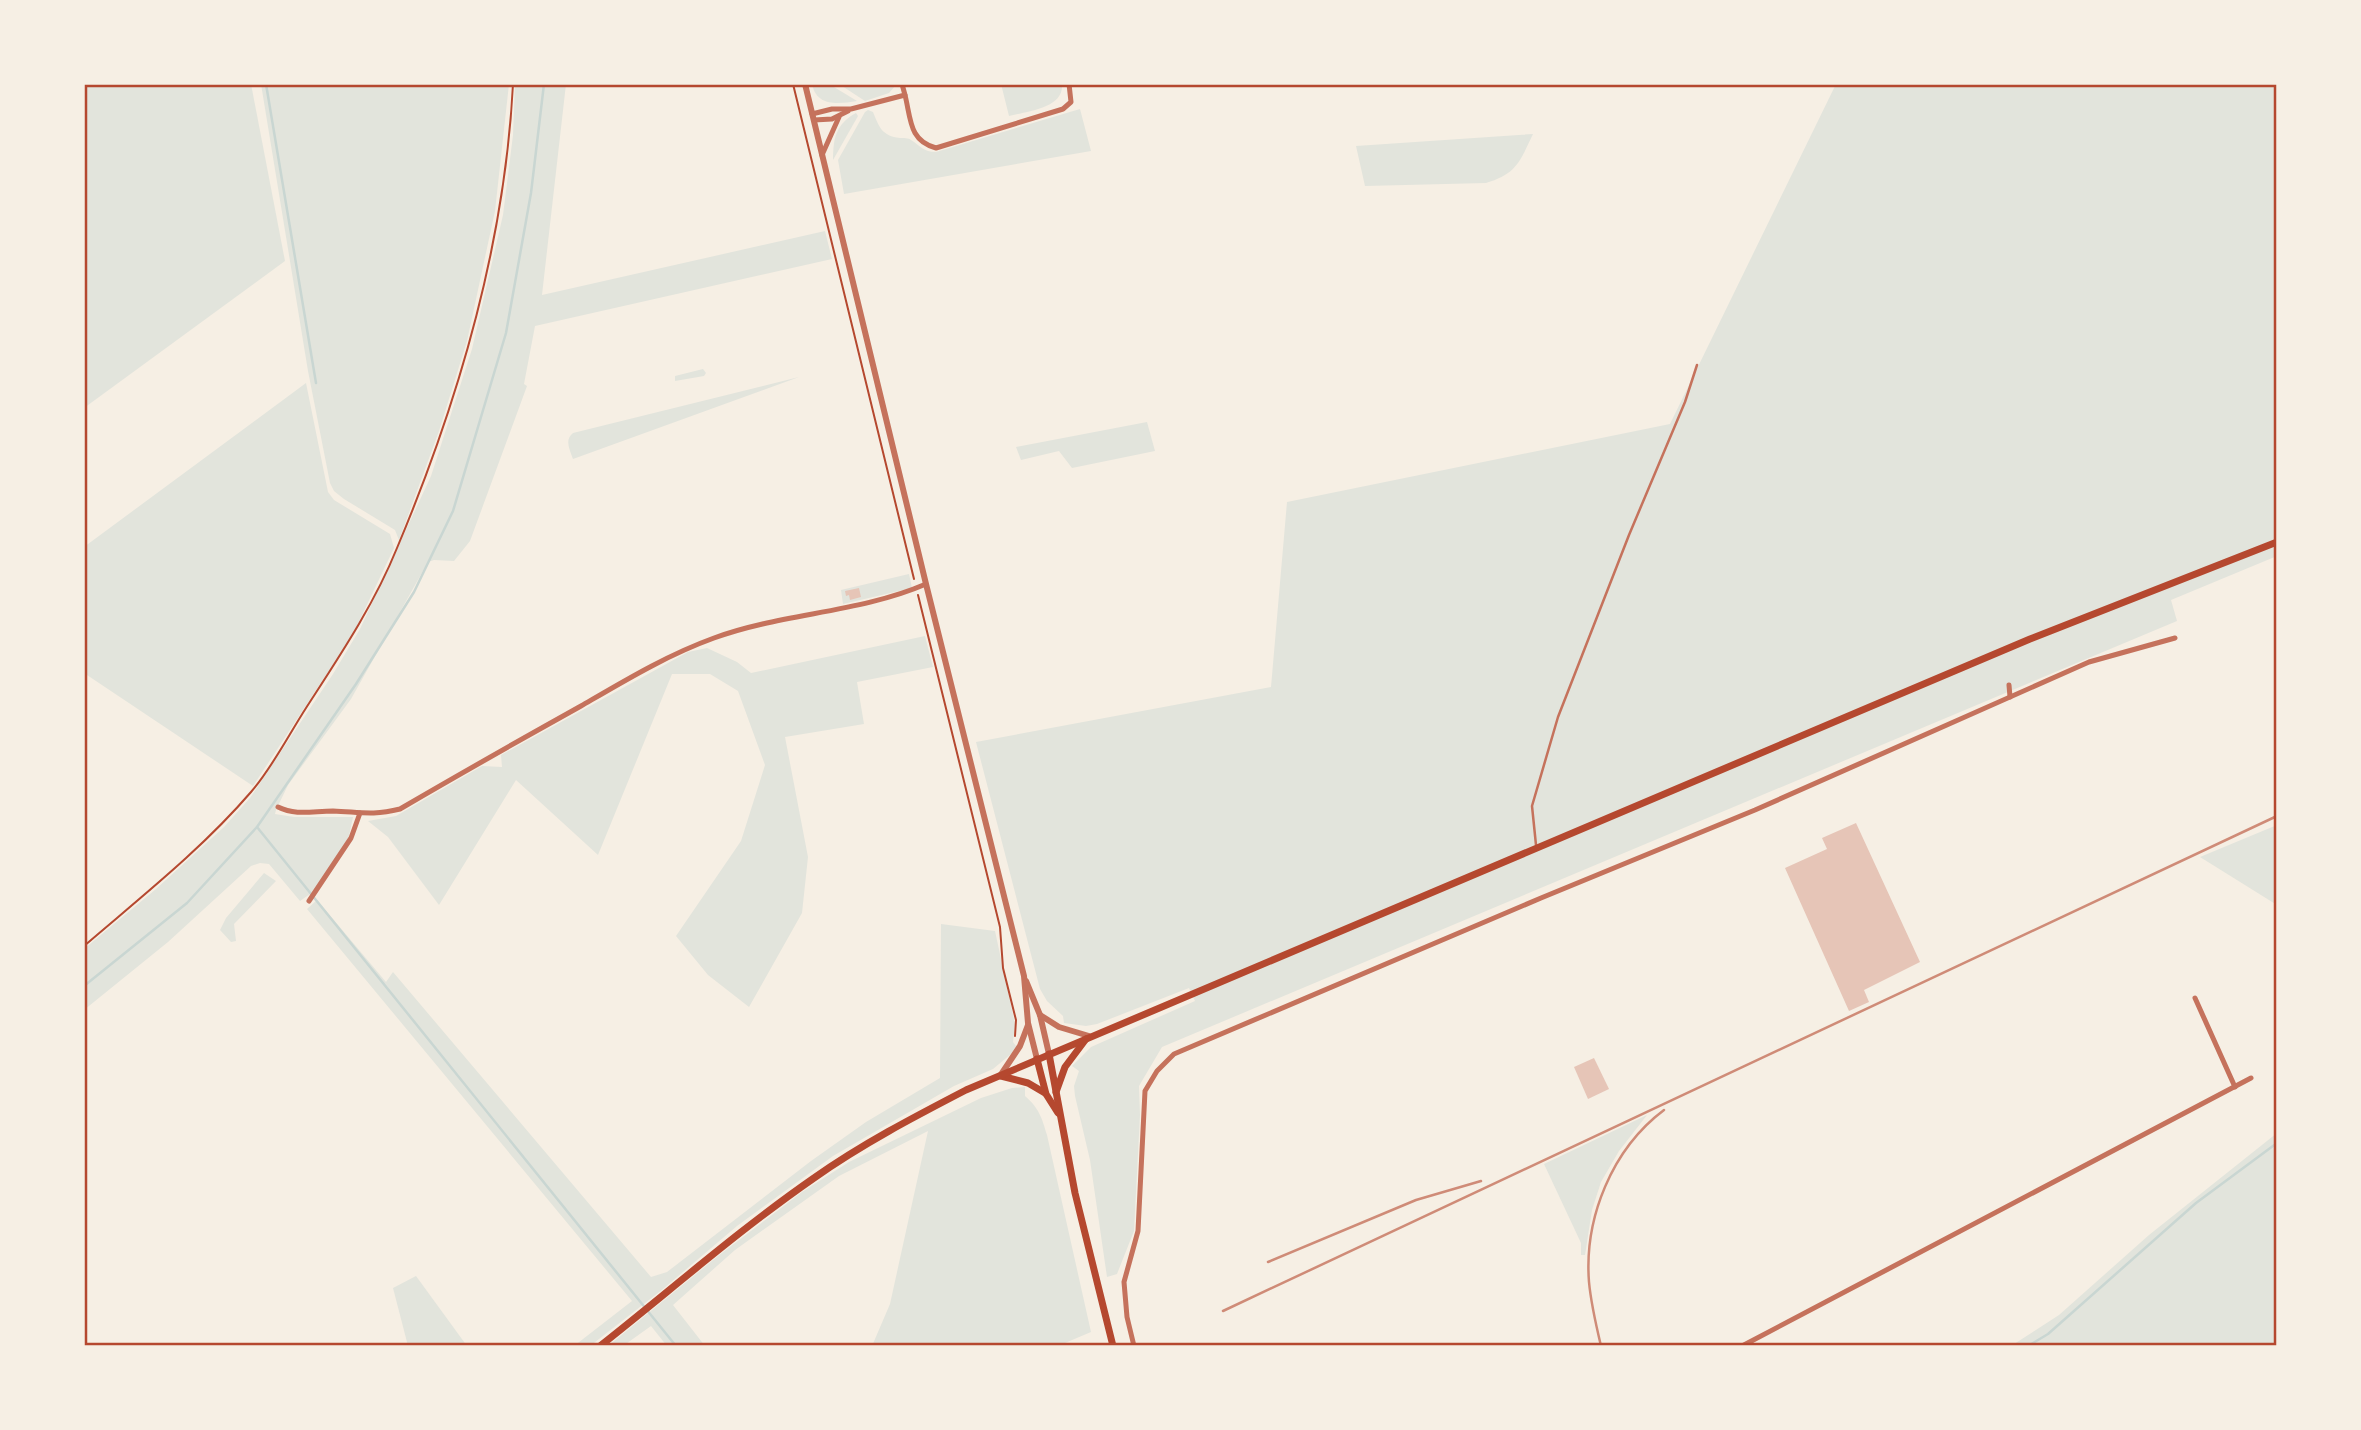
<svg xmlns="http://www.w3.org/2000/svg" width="2361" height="1430" viewBox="0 0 2361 1430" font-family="'Titillium Web',sans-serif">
	<rect width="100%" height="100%" fill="#f6efe4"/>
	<!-- green -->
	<g fill="#e2e4dc">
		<polygon points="84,84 251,84 285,261 84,408"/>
		<polygon points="261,84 509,84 495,211 467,341 439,431 399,540 395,530 344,499 334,491 330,483 308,371"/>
		<polygon points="515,84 566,84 542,295 825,231 832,259 535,326 524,384 527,386 470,541 454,561 434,560 428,562 351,699 288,785 276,810 275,814 294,817 353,817 349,836 320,887 300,901 269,864 260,863 251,866 168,942 84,1010 84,949 156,889 224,827 250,798 333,674 360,629 431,476 472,349 503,215 513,135"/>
		<path d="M 812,84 L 829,84 L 857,101 C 838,104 817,107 812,84 Z"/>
		<polygon points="839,84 894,84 895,86 889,93 865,101"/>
		<path d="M 1001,84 L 1062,84 C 1064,108 1028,111 1009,116 Z"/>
		<polygon points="1836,84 2277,84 2277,556 2171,600 2177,621 1162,1047 1139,1086 1140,1115 1134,1231 1117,1274 1107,1277 1090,1160 1075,1096 1074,1086 1079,1071 1072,1066 1091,1047 1195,1001 1189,988 1097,1024 1086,1026 1064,1023 1063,1016 1047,1001 1040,989 976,742 1271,687 1287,502 1670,424"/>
		<path d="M 1080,109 L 1091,151 L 844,194 L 838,160 L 865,112 L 868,110 L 873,112 C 879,127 882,136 900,138 C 903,138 909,138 911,140 C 921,146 923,152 936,152 Z"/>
		<path d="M 856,113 L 858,116 L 833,160 C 833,138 836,124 856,113 Z"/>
		<path d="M 1533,134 C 1520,161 1517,174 1486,183 L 1365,186 L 1356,146 Z"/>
		<polygon points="703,369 706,373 704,376 675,381 675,376"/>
		<path d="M 799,377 L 573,459 C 570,450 564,440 573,433 Z"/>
		<polygon points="306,383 328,492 334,500 390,534 394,548 353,634 253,786 84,673 84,547"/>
		<polygon points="1147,422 1155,451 1072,468 1059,451 1021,460 1016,447"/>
		<polygon points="909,574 912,588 843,604 841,590"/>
		<polygon points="925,636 933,667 857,682 864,724 785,737 808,857 802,913 749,1007 708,975 676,936 741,841 765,765 738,691 710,674 672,674 598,855 516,780 439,905 388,837 368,821 396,816 482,766 502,767 501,755 688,652 707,648 737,662 751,673"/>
		<polygon points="2277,825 2277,905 2200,857"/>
		<polygon points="264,873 276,881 234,924 236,941 231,942 220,930 226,918"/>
		<polygon points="317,900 386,982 393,972 651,1277 667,1272 811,1161 866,1122 940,1078 941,924 995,931 1015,1024 1013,1042 1016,1046 1011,1054 993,1069 954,1086 833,1156 737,1226 663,1289 590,1346 574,1346 632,1301 307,909"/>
		<path d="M 1025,1087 L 1025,1096 C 1039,1108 1042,1118 1047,1135 L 1091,1332 L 1058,1346 L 872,1346 L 890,1304 L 928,1131 L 839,1176 L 735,1250 L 673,1305 L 705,1346 L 667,1346 L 651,1326 L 623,1346 L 608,1346 L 718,1256 L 802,1192 L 849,1162 L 981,1098 L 1012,1088 Z"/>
		<polygon points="1647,1115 1619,1151 1601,1182 1592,1210 1585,1255 1581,1255 1581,1243 1544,1164"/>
		<polygon points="2277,1133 2277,1346 2011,1346 2059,1315 2149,1235"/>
		<polygon points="416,1276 467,1346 408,1346 393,1288"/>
	</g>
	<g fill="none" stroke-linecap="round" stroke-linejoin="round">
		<!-- stream -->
		<g stroke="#c9d6d2" stroke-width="2.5">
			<polyline points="266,84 316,383"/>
			<polyline points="257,827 676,1346"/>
			<polyline points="84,986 187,903 257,827 356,684 414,592 453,511 506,333 531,193 544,84"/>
			<polyline points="2028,1346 2048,1334 2196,1203 2277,1143"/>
		</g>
	</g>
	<!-- building -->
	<g fill="#e6c5b7">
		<polygon points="859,588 861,597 850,600 849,595 846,596 845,591"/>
		<polygon points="1856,823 1920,962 1864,990 1869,1002 1849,1011 1785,868 1827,849 1822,838"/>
		<polygon points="1594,1058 1609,1089 1588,1099 1574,1067"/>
	</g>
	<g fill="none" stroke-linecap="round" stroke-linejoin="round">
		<!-- path -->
		<g stroke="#b5482f" stroke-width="2">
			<polyline points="793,84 914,579"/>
			<polyline points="918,595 1000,927 1003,968 1016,1020 1015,1036"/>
			<path d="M 84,946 C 141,897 202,849 251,792 C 272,768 288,736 306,708 C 339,657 374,605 397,548 C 458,403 505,242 513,84"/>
		</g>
		<!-- service -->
		<polyline stroke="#c5725c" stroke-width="2.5" points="1536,845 1532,806 1558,717 1629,535 1685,402 1697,365"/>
		<!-- minor -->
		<g stroke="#c5725c" stroke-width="5">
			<path d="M 905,95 C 911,119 909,141 936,148 L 1063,109 L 1071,102 L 1069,84"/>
			<polyline points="812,114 832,109 851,109 905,95 902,84"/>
			<polyline points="814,120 832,119 848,111"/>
			<polyline points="822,155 839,117"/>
			<polyline points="2009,685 2010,697"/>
			<path d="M 278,807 C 296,816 313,811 333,811 C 360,812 372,816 400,809 C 460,774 520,740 581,706 C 624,681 667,655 714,638 C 782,613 859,613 926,584"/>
			<polyline points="309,901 351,838 360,813"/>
			<polyline points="2195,998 2235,1087"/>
			<polyline points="1134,1346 1127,1317 1124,1282 1138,1231 1145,1091 1157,1071 1174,1054 1541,898 1755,810 2089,662 2175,638"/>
			<polyline points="1742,1346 2251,1078"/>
		</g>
		<!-- tertiary -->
		<g stroke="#c5725c" stroke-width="6">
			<polyline points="805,84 926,584 1024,976 1028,1023 1037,1059"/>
			<polyline points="1026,981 1040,1015 1049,1054"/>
			<polyline points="1040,1015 1059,1027 1089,1036"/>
			<polyline points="1000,1076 1020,1046 1028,1025"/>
		</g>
		<!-- secondary -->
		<g stroke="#b5482f" stroke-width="7">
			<polyline points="1049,1054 1075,1193 1113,1346"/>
			<polyline points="1037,1059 1046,1094 1058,1113"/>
			<polyline points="1001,1076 1028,1083 1045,1093"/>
			<polyline points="1056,1092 1065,1067 1086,1039"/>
			<path d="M 600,1346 C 671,1290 739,1230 814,1178 C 862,1144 914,1117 966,1090 L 2030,639 L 2277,542"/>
		</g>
		<!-- rail -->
		<g stroke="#cf8b77" stroke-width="2.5">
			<polyline points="1268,1262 1416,1200 1481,1181"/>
			<polyline points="1223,1311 2277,816"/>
			<path d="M 1601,1346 C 1596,1325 1591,1304 1589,1282 C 1584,1218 1612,1149 1664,1110"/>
		</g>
	</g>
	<!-- border -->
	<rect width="2361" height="1430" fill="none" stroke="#f6efe4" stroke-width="172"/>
	<rect x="86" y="86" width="2189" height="1258" fill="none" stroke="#b5482f" stroke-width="2.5"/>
</svg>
